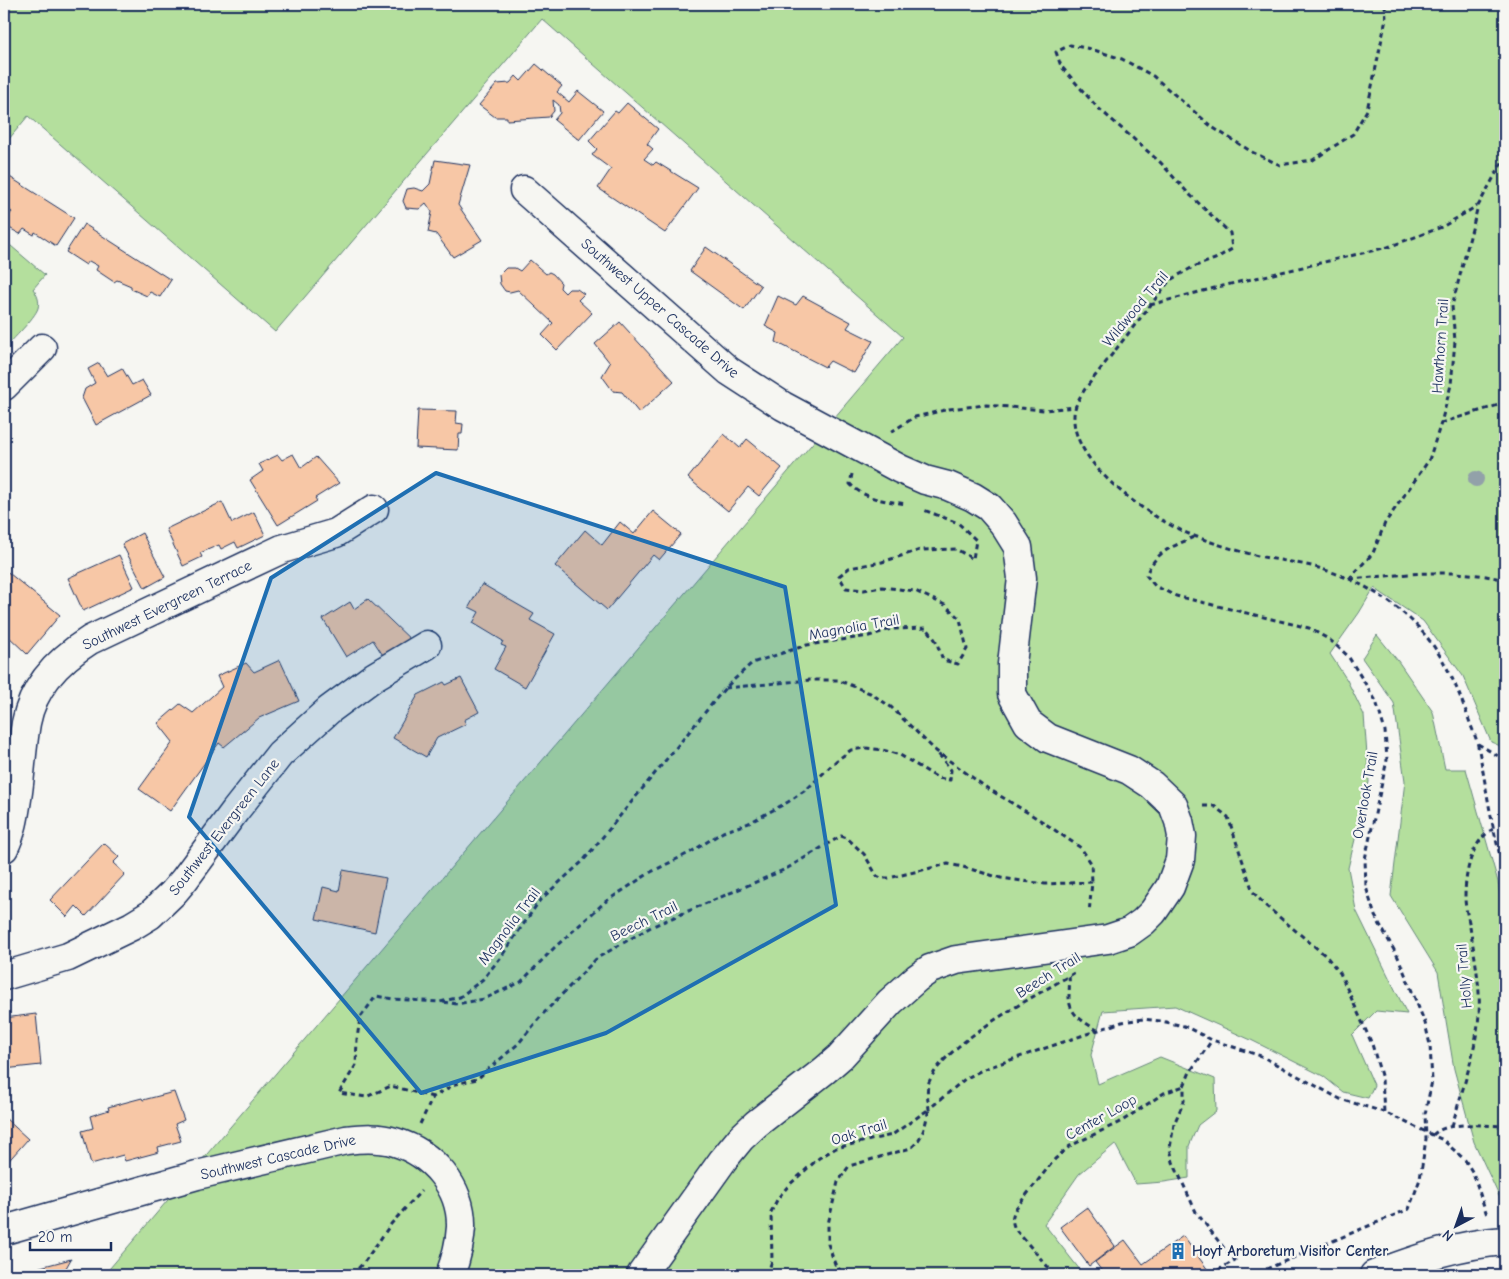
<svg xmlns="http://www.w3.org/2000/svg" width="1509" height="1279" viewBox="0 0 1509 1279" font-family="'Comic Neue',sans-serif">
	<rect width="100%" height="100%" fill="#f6f6f2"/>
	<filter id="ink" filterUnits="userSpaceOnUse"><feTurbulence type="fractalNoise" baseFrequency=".02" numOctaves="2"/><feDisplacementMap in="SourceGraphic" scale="10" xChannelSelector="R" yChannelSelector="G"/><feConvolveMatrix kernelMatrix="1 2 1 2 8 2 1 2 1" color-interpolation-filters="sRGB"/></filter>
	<g filter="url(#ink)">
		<!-- green -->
		<g fill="#b4df9d" stroke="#68877e">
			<polygon points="4,4 1505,4 1505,748 1491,742 1463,676 1423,621 1374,588 1359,613 1330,654 1347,680 1364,715 1369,782 1348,868 1356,910 1407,1014 1376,1011 1352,1035 1374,1085 1368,1098 1343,1092 1323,1076 1251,1040 1175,1006 1103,1011 1091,1055 1098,1084 1160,1057 1215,1079 1216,1111 1198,1125 1189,1146 1189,1178 1164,1182 1136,1184 1115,1144 1079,1174 1044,1224 1084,1275 104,1275 903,337 542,19 275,332 28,116 4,145"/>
			<path d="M 4,240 L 45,275 L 33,289 C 37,294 40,301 38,308 C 35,318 12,340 4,349 Z"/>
			<polygon points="1377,635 1398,661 1433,712 1445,769 1466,769 1498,882 1502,907 1505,908 1505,1209 1474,1142 1454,1069 1438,972 1391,896 1405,781 1394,703 1362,658"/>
		</g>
		<!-- building -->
		<g fill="#f7c7a6" stroke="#1b2f5e">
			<polygon points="536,64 562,86 557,92 569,102 578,91 603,111 579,140 554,120 560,113 559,105 553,100 554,111 549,117 507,120 507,117 495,117 479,105 497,84 510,83 516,76 521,81"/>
			<polygon points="627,103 658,129 647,144 653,149 644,159 653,165 656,162 698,188 665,233 598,188 611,169 592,155 597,149 589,141 615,111 618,113"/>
			<polygon points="435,160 470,165 458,205 482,240 453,257 436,234 428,232 432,212 426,203 419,209 406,208 403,201 407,189 414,188 423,191 430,184"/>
			<polygon points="5,174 74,218 56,246 35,232 34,235 24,229 20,234 4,225 4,221 12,212 4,205"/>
			<polygon points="84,224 171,280 160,297 150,292 147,296 131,289 131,286 117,280 114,282 96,270 98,266 89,261 86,265 66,252"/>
			<polygon points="706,247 761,286 744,310 690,271"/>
			<polygon points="530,260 546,274 549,272 553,274 561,283 560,288 565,293 569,289 577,289 584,294 578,300 592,313 557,350 542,335 553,323 518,290 510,292 505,291 500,284 499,275 506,268 515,268 520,271"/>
			<polygon points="778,296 796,305 803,296 851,322 847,328 873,341 854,373 830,361 825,367 776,342 778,333 765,326"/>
			<polygon points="620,322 674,381 639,413 622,392 613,391 602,376 610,363 595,344"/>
			<polygon points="99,363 107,376 122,368 132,385 142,380 151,395 96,425 82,398 85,389 95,383 88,369"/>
			<polygon points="418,410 457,411 456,423 463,424 462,434 459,434 458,450 416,448"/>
			<polygon points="724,434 740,448 747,439 782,468 759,496 748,487 728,511 688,478"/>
			<polygon points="293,454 301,468 316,457 339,483 315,498 317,501 278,525 250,480 263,471 259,464 278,455 282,460"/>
			<polygon points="222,502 232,523 254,512 265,535 238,548 235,542 221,549 219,545 200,553 202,557 183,566 166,529"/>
			<polygon points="653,511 681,534 659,560 653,555 607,610 555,566 585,530 602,545 620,522 634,534"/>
			<polygon points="142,533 165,577 145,588 122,544"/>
			<polygon points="119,555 134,587 83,611 68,578"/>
			<polygon points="4,569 60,615 27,654 6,634 4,637"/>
			<polygon points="482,584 534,614 530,620 555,634 525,687 494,669 506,647 501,645 503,641 473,623 479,612 469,607"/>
			<polygon points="368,599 414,643 386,660 373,640 346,657 323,619 350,602 354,609"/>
			<polygon points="280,660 299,701 259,718 224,747 219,743 170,811 139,789 173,742 158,723 180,704 193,713 222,687 217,676 246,663 254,672"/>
			<polygon points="461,678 479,712 464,720 466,724 437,738 426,757 393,738 418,695 444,682 446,685"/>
			<polygon points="104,843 119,857 113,863 125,874 86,916 76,906 67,917 50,900"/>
			<polygon points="343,870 386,878 375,932 316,919 323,887 339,891"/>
			<polygon points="36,1014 41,1065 4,1069 4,1018"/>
			<polygon points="174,1092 184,1120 175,1124 181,1141 158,1147 159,1152 125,1161 123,1155 91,1164 82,1131 93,1128 90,1116 109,1110 108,1107 142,1098 143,1100"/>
			<polygon points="4,1117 28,1139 4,1166"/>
			<polygon points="1087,1207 1115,1246 1089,1266 1060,1227"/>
			<polygon points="1183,1236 1208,1270 1201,1275 1105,1275 1095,1262 1125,1240 1143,1264"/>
			<polygon points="71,1259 62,1275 26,1275 29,1270"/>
		</g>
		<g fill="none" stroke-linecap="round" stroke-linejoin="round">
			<!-- minor casing -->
			<g stroke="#1b2f5e" stroke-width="31">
				<g id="minor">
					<polyline points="524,190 729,371 783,406 900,469 925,480 948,486 973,497 989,507 1003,523 1018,547 1022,578 1012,664 1012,694 1028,723 1048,738 1129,770 1152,785 1173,805 1179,821 1182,836 1180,860 1170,887 1153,912 1143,922 1129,932 1108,939 956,960 930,969 917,978 890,1002 840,1057 825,1070 756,1124 741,1138 723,1160 641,1275"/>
					<polyline points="4,386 42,348"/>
					<path d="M 4,848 C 13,830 15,812 18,792 C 21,769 22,746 26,723 C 33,686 60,659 90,640 L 282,549 L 336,533 L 374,509"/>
					<polyline points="4,976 68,957 132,926 150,915 173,893 184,880 235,811 280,754 329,710 375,676 427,645"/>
					<path d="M 4,1229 L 8,1229 L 197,1175 L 346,1140 C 363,1138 379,1137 395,1142 C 432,1153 462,1187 461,1227 C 460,1244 456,1259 450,1275"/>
				</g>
			</g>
			<!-- tertiary casing -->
			<g stroke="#1b2f5e" stroke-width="31">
				<path id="tertiary" d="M 1374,1275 C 1416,1259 1459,1244 1505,1241"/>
			</g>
			<!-- path -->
			<g stroke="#1b2f5e" stroke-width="3" stroke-dasharray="5 4" stroke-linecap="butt">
				<path d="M 1385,4 L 1386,19 L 1367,110 L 1353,134 L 1313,160 L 1280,165 L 1252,152 L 1212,127 L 1153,76 L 1122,59 L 1091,49 L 1070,45 L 1056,52 L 1061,66 L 1096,106 L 1161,163 L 1187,192 L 1230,233 L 1232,249 L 1215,259 L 1193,267 L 1170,280 L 1085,389 C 1080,397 1074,406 1074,416 C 1071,465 1156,523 1197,537 C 1216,544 1238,551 1258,556 C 1281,561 1306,563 1328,571 C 1360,581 1393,601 1417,626 C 1442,652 1456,684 1468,717 C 1471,727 1476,736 1478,746 C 1487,788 1491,830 1505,871"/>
				<polyline points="1150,305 1222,286 1388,247 1442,227 1477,206"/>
				<path d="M 1505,404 C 1501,416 1498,432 1505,444"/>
				<polyline points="1441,423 1505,403"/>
				<polyline points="891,432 915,417 949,409 986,405 1044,410 1075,407"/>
				<path d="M 852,474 L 850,484 C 866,500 886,501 907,504"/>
				<path d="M 1194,537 C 1172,547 1156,551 1146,575 L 1155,586 L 1176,596 L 1309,628 L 1330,640 L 1348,656 L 1376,701 L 1385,731 L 1387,760 L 1365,859 L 1366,887 L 1375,916 L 1398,957 L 1425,1023 L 1430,1045 L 1432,1081 L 1425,1114 L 1426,1139 L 1420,1179 L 1409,1209 L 1252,1275"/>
				<polyline points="1349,579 1373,553 1385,523 1429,460 1441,423 1451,385 1455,341 1452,306 1478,206 1505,157"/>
				<path d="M 1350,579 C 1401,575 1455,567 1505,580"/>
				<polyline points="725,688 810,680 838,680 870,693 891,707 936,751 987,788 1040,820 1081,848 1091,863 1092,882"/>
				<polyline points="1478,744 1505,760"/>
				<polyline points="1203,806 1214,806 1228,817 1253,892 1266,906 1326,956 1340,973 1372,1044 1382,1079 1384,1112"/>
				<path d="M 1074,973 C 1036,996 946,1041 929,1082 C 926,1089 928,1101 929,1109 L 965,1079 L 984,1069 L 1122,1022 L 1143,1019 L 1161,1021 L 1184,1026 L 1212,1040 L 1261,1056 L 1340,1099 L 1384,1112 L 1443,1140 L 1465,1160 L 1473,1173 L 1487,1215"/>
				<path d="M 1069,976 C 1070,984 1069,990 1069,997 C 1069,1015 1084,1022 1097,1030"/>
				<polyline points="443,1002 457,1004 484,999 521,982 554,948 605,902 651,872 691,852 723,832 749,823 788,802 807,789 836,761 851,750 866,748 883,750 900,755 938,778 950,780 951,770 936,751"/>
				<polyline points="433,1097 391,1086 366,1097 339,1093 356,1065 357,1039 360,1018 376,996 393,999 440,1002 460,997 483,979 501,957 540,900 583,861 725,688 752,663 807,645 869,636 891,629 927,628 936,641 943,660 958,664 967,649 960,619 945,605 915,591 882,587 864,590 846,588 839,576 849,568 882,562 920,550 956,549 973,559 976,540 958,523 924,510"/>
				<polyline points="420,1124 433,1097 455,1084 477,1079 518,1044 542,1015 597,958 651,927 786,869 841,836 847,838 864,854 877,876 881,878 889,878 948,864 963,867 1001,878 1045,884 1092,882 1089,913"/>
				<path d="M 1452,1126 C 1462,1090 1476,1052 1479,1014 C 1481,987 1474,954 1470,927 C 1468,917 1465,907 1465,897 C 1465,874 1471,841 1493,829"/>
				<path d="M 1433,1135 C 1447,1120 1486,1126 1505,1126"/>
				<polyline points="352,1275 365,1261 391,1224 421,1191"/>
				<path d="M 767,1275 L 772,1261 L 771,1212 L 778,1198 L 789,1185 L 819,1158 L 836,1148 L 892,1135 L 929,1109 C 925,1125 924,1137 911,1148 L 849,1166 L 838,1182 L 828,1224 L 828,1244 L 835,1264 L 844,1275"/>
				<path d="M 1055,1275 L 1015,1229 C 1011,1220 1012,1216 1016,1208 L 1055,1159 L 1070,1146 L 1122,1121 L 1164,1093 L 1184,1086"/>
				<polyline points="1210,1275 1235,1260 1223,1247 1196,1212 1173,1162 1170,1148 1174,1124 1184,1101 1184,1086 1190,1072 1212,1040"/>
			</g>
			<!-- minor -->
			<use href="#minor" stroke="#f6f6f2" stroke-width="28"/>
			<!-- tertiary -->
			<use href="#tertiary" stroke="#f6f6f2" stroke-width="28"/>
		</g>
		<!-- trees -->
		<circle fill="#92a1a9" cx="1476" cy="479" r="8"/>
	</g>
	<!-- marked area -->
	<path fill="#1f6fb2" fill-opacity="0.2" stroke="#1f6fb2" stroke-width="4" stroke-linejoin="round" d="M 436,473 L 785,587 L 836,905 L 606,1033 L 421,1093 L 189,817 L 271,578 Z"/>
	<!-- icons -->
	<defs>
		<g id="building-bare" transform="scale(1.35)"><path d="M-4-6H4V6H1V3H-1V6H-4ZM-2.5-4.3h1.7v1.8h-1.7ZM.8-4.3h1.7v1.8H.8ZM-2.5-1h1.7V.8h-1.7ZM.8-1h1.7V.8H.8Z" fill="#1f6fb2" stroke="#f6f6f2" stroke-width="2.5" paint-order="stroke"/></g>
	</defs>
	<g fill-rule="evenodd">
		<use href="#building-bare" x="1178" y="1251"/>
	</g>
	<g text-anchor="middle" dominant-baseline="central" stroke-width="4.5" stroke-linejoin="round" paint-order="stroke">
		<!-- street labels -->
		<g font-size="15" fill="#1b2f5e" stroke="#f6f6f2">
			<text transform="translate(660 308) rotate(41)">Southwest Upper Cascade Drive</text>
			<text transform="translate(1135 309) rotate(-50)">Wildwood Trail</text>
			<text transform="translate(1440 346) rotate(-86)">Hawthorn Trail</text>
			<text transform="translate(167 605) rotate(-26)">Southwest Evergreen Terrace</text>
			<text transform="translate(854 627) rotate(-10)">Magnolia Trail</text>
			<text transform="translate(1365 795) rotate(-80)">Overlook Trail</text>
			<text transform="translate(224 827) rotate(-52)">Southwest Evergreen Lane</text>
			<text transform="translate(644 921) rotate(-26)">Beech Trail</text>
			<text transform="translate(509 926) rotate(-53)">Magnolia Trail</text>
			<text transform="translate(1048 975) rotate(-32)">Beech Trail</text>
			<text transform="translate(1464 976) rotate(-95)">Holly Trail</text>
			<text transform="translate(1101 1117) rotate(-29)">Center Loop</text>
			<text transform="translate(859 1132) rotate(-17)">Oak Trail</text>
			<text transform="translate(278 1157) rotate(-13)">Southwest Cascade Drive</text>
		</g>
		<!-- poi labels -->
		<g font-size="15" font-weight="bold" fill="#1b2f5e" stroke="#f6f6f2" text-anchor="start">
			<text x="1192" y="1251">Hoyt Arboretum Visitor Center</text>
		</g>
	</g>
	<!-- margin -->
	<rect width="1509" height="1279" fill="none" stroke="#f6f6f2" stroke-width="20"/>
	<rect x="10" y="10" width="1489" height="1259" fill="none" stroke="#1b2f5e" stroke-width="2" filter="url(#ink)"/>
	<!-- north arrow -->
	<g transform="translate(1456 1226) rotate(221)" stroke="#f6f6f2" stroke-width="4" paint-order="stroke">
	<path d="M0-4L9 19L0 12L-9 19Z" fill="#1b2f5e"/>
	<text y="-8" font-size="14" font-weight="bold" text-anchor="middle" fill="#1b2f5e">N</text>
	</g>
	<!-- scale -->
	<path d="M30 1242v8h81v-8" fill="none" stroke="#1b2f5e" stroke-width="2.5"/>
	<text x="38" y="1242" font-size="15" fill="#1b2f5e" stroke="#f6f6f2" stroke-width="4" paint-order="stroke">20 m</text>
</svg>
